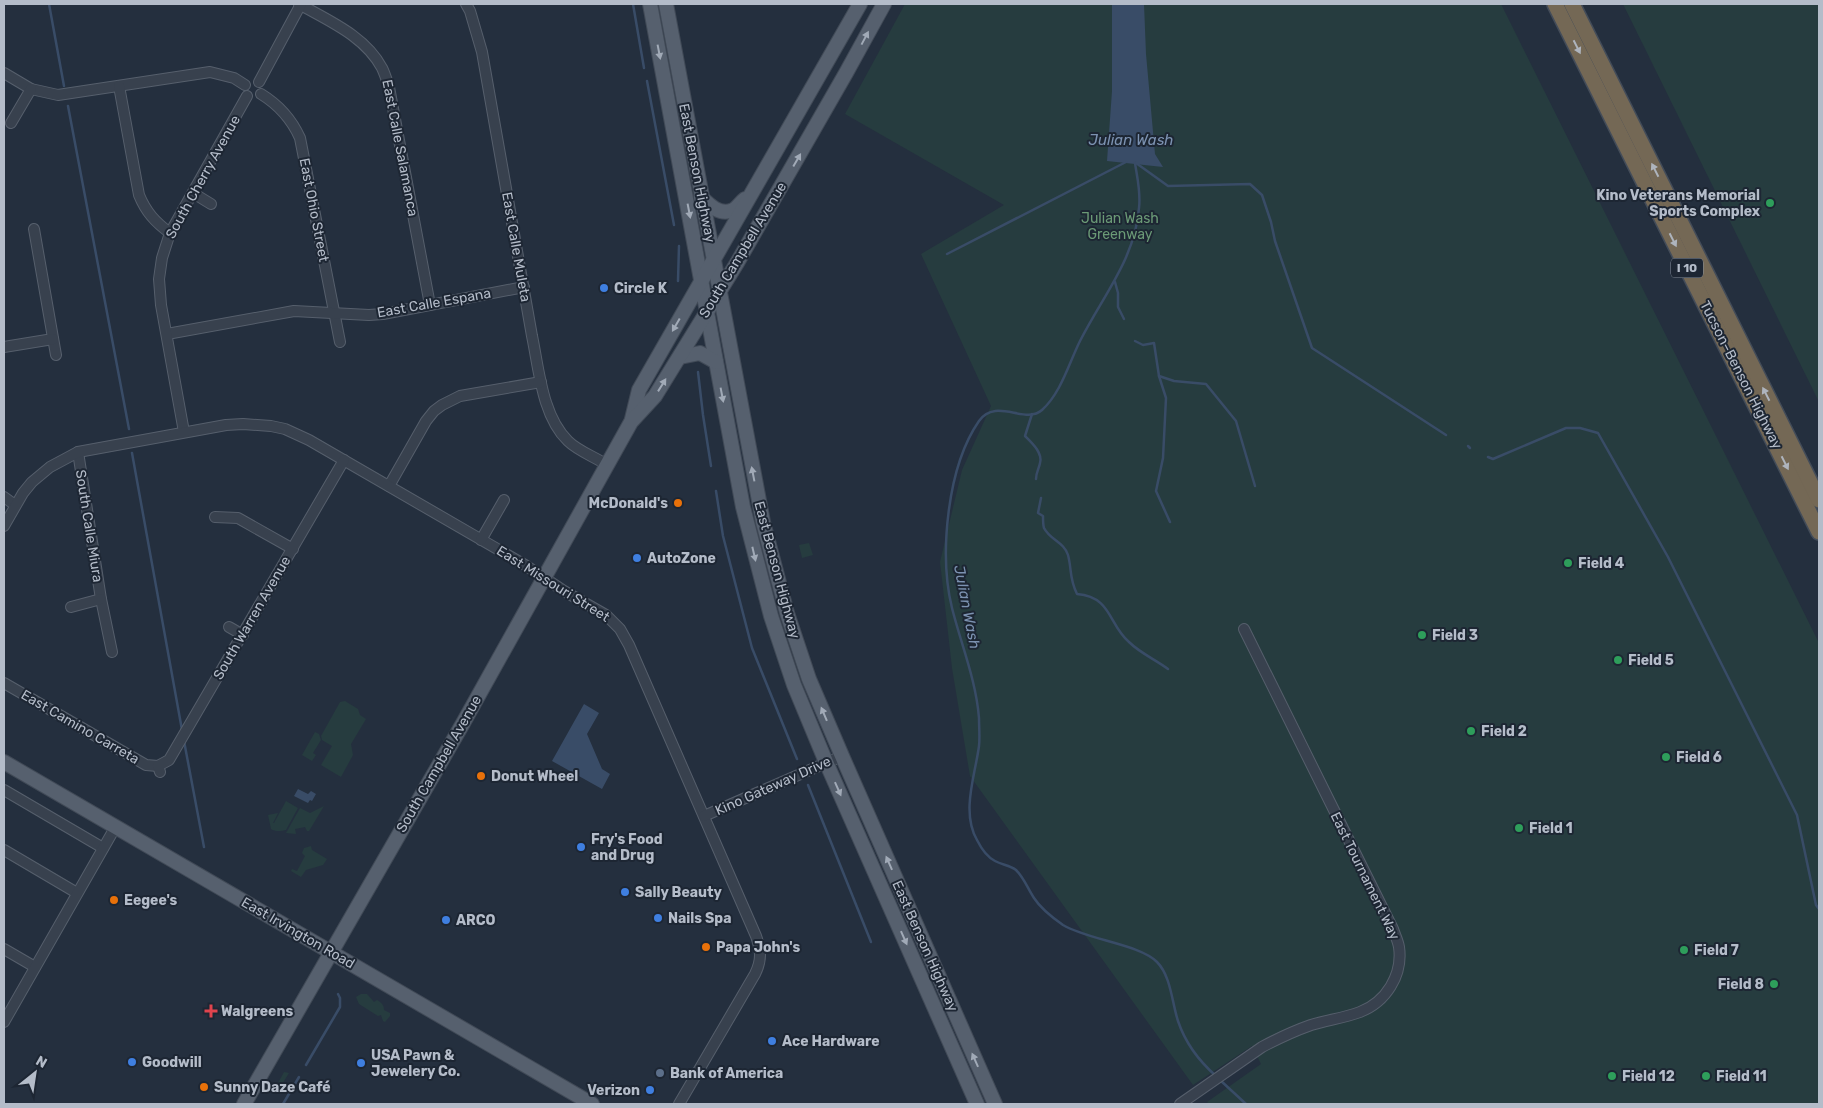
<svg xmlns="http://www.w3.org/2000/svg" width="1823" height="1108" viewBox="0 0 1823 1108" font-family="Rubik,sans-serif">
	<rect width="100%" height="100%" fill="#242f3e"/>
	<!-- green -->
	<g fill="#263c3f">
		<polygon points="905,4 1501,4 1819,643 1819,1104 1209,1104 1207,1102 1261,1064 1252,1046 1193,1085 970,776 952,668 940,562 962,470 991,406 921,254 1004,205 845,114"/>
		<polygon points="1623,4 1819,4 1819,402"/>
		<polygon points="809,543 813,555 802,558 799,545"/>
		<polygon points="345,701 358,709 360,715 366,719 351,744 353,755 341,777 321,765 332,746 322,740 321,736 340,702"/>
		<polygon points="315,732 319,734 321,740 313,753 316,755 312,761 302,755"/>
		<path d="M 286,801 L 298,808 L 286,830 C 282,831 275,832 271,829 L 268,815 L 278,813 L 273,823 L 274,823 Z"/>
		<polygon points="324,806 309,831 307,831 305,827 295,829 296,834 286,833 300,808 310,813"/>
		<polygon points="311,846 312,850 327,859 323,865 306,870 301,877 291,871 292,869 297,871 305,856 302,853 304,848"/>
		<path d="M 361,994 L 367,994 L 374,1002 L 377,1000 C 382,1003 384,1005 384,1010 L 390,1013 L 390,1016 L 385,1022 L 383,1021 L 381,1015 L 378,1016 L 359,1004 L 356,997 Z"/>
		<polygon points="284,1072 289,1073 276,1094 272,1094"/>
	</g>
	<!-- water -->
	<g fill="#394c67">
		<polygon points="1112,4 1144,4 1146,54 1155,154 1163,167 1107,161 1112,91"/>
		<polygon points="584,704 599,713 587,734 602,769 610,774 602,789 552,761"/>
		<polygon points="298,789 308,794 311,791 316,794 312,801 310,800 308,803 294,796"/>
	</g>
	<g fill="none" stroke-linecap="round" stroke-linejoin="round">
		<!-- stream -->
		<g stroke="#394c67" stroke-width="2.5">
			<polyline points="49,4 64,86"/>
			<polyline points="633,4 644,68"/>
			<polyline points="647,81 674,225"/>
			<polyline points="68,106 129,429"/>
			<path d="M 1135,163 C 1137,177 1141,192 1139,208 C 1135,259 1102,297 1080,341 C 1069,363 1061,393 1042,410 C 1025,425 996,397 979,421 C 947,467 939,555 952,608 C 961,644 976,680 979,718 C 979,727 980,737 979,746 C 975,776 961,812 977,840 C 981,848 987,857 995,861 C 1002,865 1010,865 1016,870 C 1024,878 1028,889 1034,898 C 1041,909 1053,918 1063,925 C 1088,940 1139,944 1157,962 C 1171,976 1172,1003 1178,1021 C 1185,1042 1199,1061 1216,1076"/>
			<polyline points="1136,163 1168,186 1250,184 1262,195 1271,222 1275,241 1312,348 1446,435"/>
			<polyline points="947,254 1126,162"/>
			<polyline points="678,281 679,246"/>
			<polyline points="1115,282 1118,293 1118,307 1124,319"/>
			<polyline points="1135,341 1143,345 1154,343 1159,376 1174,381 1206,384 1236,421 1255,486"/>
			<polyline points="698,372 703,415 711,466"/>
			<polyline points="1159,376 1166,398 1163,458 1156,491 1170,522"/>
			<path d="M 1032,414 L 1025,436 C 1032,443 1043,453 1040,463 C 1039,469 1036,472 1036,479"/>
			<polyline points="1468,446 1470,448"/>
			<polyline points="132,453 182,730"/>
			<polyline points="1488,457 1493,459 1566,428 1580,428 1598,433 1668,557 1797,815 1816,905 1819,909"/>
			<polyline points="716,491 723,536 752,648 797,759"/>
			<path d="M 1041,498 L 1038,513 L 1043,516 C 1043,520 1043,525 1044,528 C 1050,540 1064,542 1068,555 C 1072,570 1069,578 1077,594 C 1112,597 1108,624 1129,642 C 1140,653 1156,660 1168,669"/>
			<polyline points="184,741 204,847"/>
			<polyline points="808,785 871,942"/>
			<polyline points="306,1065 340,1007 340,998 338,994"/>
			<polyline points="1220,1080 1246,1104"/>
			<polyline points="283,1104 299,1077"/>
		</g>
		<!-- minor casing -->
		<g stroke="#565f6c" stroke-width="12">
			<g id="minor">
				<path d="M 299,4 C 329,21 365,36 382,68 C 385,74 387,81 389,87 L 430,305"/>
				<path d="M 466,4 L 470,11 L 482,52 L 532,336 C 539,369 542,416 568,441 C 578,451 595,457 607,465"/>
				<polyline points="4,73 31,89 58,95 210,72 234,78 245,85"/>
				<polyline points="259,82 301,4"/>
				<path d="M 119,86 L 139,195 C 146,212 155,222 170,233"/>
				<path d="M 261,94 C 279,105 291,118 300,138 L 340,342"/>
				<polyline points="11,123 31,89"/>
				<polyline points="193,193 211,204"/>
				<polyline points="34,229 56,355"/>
				<polyline points="167,334 294,311 369,315 383,314 524,287"/>
				<polyline points="4,347 53,339"/>
				<polyline points="184,432 161,305 159,279 162,258 170,233 247,96"/>
				<polyline points="78,452 101,599 112,652"/>
				<polyline points="389,486 426,421 434,411 442,405 460,396 541,382"/>
				<polyline points="4,497 15,505"/>
				<polyline points="215,517 238,518 293,549"/>
				<path d="M 4,526 L 23,493 L 32,482 L 50,467 L 78,452 L 226,425 L 243,424 L 271,426 L 285,429 L 309,440 L 525,565 L 564,591 L 606,615 L 620,629 L 629,645 L 756,936 C 761,950 762,960 755,974 L 679,1104"/>
				<polyline points="481,540 504,500"/>
				<polyline points="71,607 101,599"/>
				<polyline points="229,627 243,635"/>
				<polyline points="4,683 146,765 158,766"/>
				<polyline points="160,772 158,766 169,760 344,460"/>
				<polyline points="4,790 103,848"/>
				<polyline points="704,816 842,756"/>
				<polyline points="4,850 77,893"/>
				<polyline points="4,949 35,967"/>
				<polyline points="4,1022 116,826"/>
				<path d="M 1180,1104 L 1262,1047 C 1277,1039 1294,1031 1311,1025 C 1327,1020 1344,1018 1360,1012 C 1386,1002 1403,975 1399,947 C 1398,941 1395,935 1393,929 L 1244,629"/>
			</g>
		</g>
		<!-- major casing -->
		<g stroke="#414a57" stroke-width="16">
			<g id="major">
				<polyline points="650,4 743,507 771,616 794,685 826,762 977,1104"/>
				<polyline points="666,4 763,522 787,613 809,679 842,756 995,1104"/>
				<path d="M 701,197 C 709,205 720,216 733,210 C 737,208 741,202 745,199"/>
				<polyline points="680,357 700,353 716,362"/>
				<polyline points="632,419 639,390 860,4"/>
				<polyline points="4,762 592,1104"/>
				<polyline points="244,1104 462,725 631,422 655,396 737,263 846,73 884,4"/>
			</g>
		</g>
		<!-- highway casing -->
		<g stroke="#434c59" stroke-width="18">
			<g id="highway">
				<polyline points="1555,4 1819,532"/>
				<polyline points="1572,4 1819,500"/>
			</g>
		</g>
		<!-- minor -->
		<use href="#minor" stroke="#38414e" stroke-width="10"/>
		<!-- major -->
		<use href="#major" stroke="#56606e" stroke-width="14"/>
		<!-- highway -->
		<use href="#highway" stroke="#746855" stroke-width="15"/>
	</g>
	<!-- one-way arrows -->
	<defs><path id="oneway-solid" d="M-6-.8H1V-3.2L6.5 0L1 3.2V.8H-6Z" transform="scale(1.25)"/></defs>
	<g fill="#a1aab7">
		<use href="#oneway-solid" transform="translate(865 38) rotate(-62)"/>
		<use href="#oneway-solid" transform="translate(659 52) rotate(79)"/>
		<use href="#oneway-solid" transform="translate(797 160) rotate(-60)"/>
		<use href="#oneway-solid" transform="translate(689 211) rotate(79)"/>
		<use href="#oneway-solid" transform="translate(676 325) rotate(120)"/>
		<use href="#oneway-solid" transform="translate(662 385) rotate(-58)"/>
		<use href="#oneway-solid" transform="translate(722 395) rotate(79)"/>
		<use href="#oneway-solid" transform="translate(753 474) rotate(-101)"/>
		<use href="#oneway-solid" transform="translate(754 554) rotate(77)"/>
		<use href="#oneway-solid" transform="translate(824 714) rotate(-113)"/>
		<use href="#oneway-solid" transform="translate(838 789) rotate(66)"/>
		<use href="#oneway-solid" transform="translate(889 863) rotate(-114)"/>
		<use href="#oneway-solid" transform="translate(904 938) rotate(66)"/>
		<use href="#oneway-solid" transform="translate(975 1060) rotate(-114)"/>
	</g>
	<g fill="#aeb4bd">
		<use href="#oneway-solid" transform="translate(1577 47) rotate(63)"/>
		<use href="#oneway-solid" transform="translate(1655 170) rotate(-117)"/>
		<use href="#oneway-solid" transform="translate(1673 240) rotate(63)"/>
		<use href="#oneway-solid" transform="translate(1766 394) rotate(-117)"/>
		<use href="#oneway-solid" transform="translate(1785 463) rotate(63)"/>
	</g>
	<!-- markers -->
	<g fill="#2e9e5b" stroke="#1d2633" stroke-width="2">
		<circle cx="1770" cy="203" r="5"/>
		<circle cx="1568" cy="563" r="5"/>
		<circle cx="1422" cy="635" r="5"/>
		<circle cx="1618" cy="660" r="5"/>
		<circle cx="1471" cy="731" r="5"/>
		<circle cx="1666" cy="757" r="5"/>
		<circle cx="1519" cy="828" r="5"/>
		<circle cx="1684" cy="950" r="5"/>
		<circle cx="1774" cy="984" r="5"/>
		<circle cx="1612" cy="1076" r="5"/>
		<circle cx="1706" cy="1076" r="5"/>
	</g>
	<g fill="#3f7fe0" stroke="#1d2633" stroke-width="2">
		<circle cx="604" cy="288" r="5"/>
		<circle cx="637" cy="558" r="5"/>
		<circle cx="581" cy="847" r="5"/>
		<circle cx="625" cy="892" r="5"/>
		<circle cx="658" cy="918" r="5"/>
		<circle cx="446" cy="920" r="5"/>
		<circle cx="772" cy="1041" r="5"/>
		<circle cx="132" cy="1062" r="5"/>
		<circle cx="361" cy="1063" r="5"/>
		<circle cx="650" cy="1090" r="5"/>
	</g>
	<g fill="#e8710a" stroke="#1d2633" stroke-width="2">
		<circle cx="678" cy="503" r="5"/>
		<circle cx="481" cy="776" r="5"/>
		<circle cx="114" cy="900" r="5"/>
		<circle cx="706" cy="947" r="5"/>
		<circle cx="204" cy="1087" r="5"/>
	</g>
	<path fill="#e0444e" stroke="#1d2633" stroke-width="2" d="M208.5 1003.5h5v5h5v5h-5v5h-5v-5h-5v-5h5z"/>
	<circle fill="#5c6f8a" stroke="#1d2633" stroke-width="2" cx="660" cy="1073" r="5"/>
	<g text-anchor="middle" dominant-baseline="central" stroke-width="4" stroke-linejoin="round" paint-order="stroke">
		<!-- shield labels -->
		<rect fill="#1d2633" stroke="#878f9c" stroke-width="1" x="1671" y="258.5" width="32" height="19" rx="4"/>
		<g font-size="12" font-weight="bold" fill="#b4bcc9">
			<text x="1687" y="268">I 10</text>
		</g>
		<!-- street labels -->
		<g font-size="14" fill="#b4bcc9" stroke="#1d2633">
			<text transform="translate(400 148) rotate(79)">East Calle Salamanca</text>
			<text transform="translate(697 173) rotate(79)">East Benson Highway</text>
			<text transform="translate(203 177) rotate(-61)">South Cherry Avenue</text>
			<text transform="translate(314 210) rotate(79)">East Ohio Street</text>
			<text transform="translate(516 247) rotate(80)">East Calle Muleta</text>
			<text transform="translate(743 250) rotate(-59)">South Campbell Avenue</text>
			<text transform="translate(434 303) rotate(-10)">East Calle Espana</text>
			<text transform="translate(1741 375) rotate(63)">Tucson–Benson Highway</text>
			<text transform="translate(89 526) rotate(81)">South Calle Miura</text>
			<text transform="translate(777 570) rotate(75)">East Benson Highway</text>
			<text transform="translate(553 584) rotate(32)">East Missouri Street</text>
			<text transform="translate(252 618) rotate(-60)">South Warren Avenue</text>
			<text transform="translate(80 727) rotate(30)">East Camino Carreta</text>
			<text transform="translate(439 764) rotate(-60)">South Campbell Avenue</text>
			<text transform="translate(773 786) rotate(-24)">Kino Gateway Drive</text>
			<text transform="translate(1365 876) rotate(64)">East Tournament Way</text>
			<text transform="translate(298 933) rotate(30)">East Irvington Road</text>
			<text transform="translate(925 946) rotate(66)">East Benson Highway</text>
		</g>
		<!-- poi labels -->
		<g font-size="14" font-weight="bold" fill="#b4bcc9" stroke="#1d2633" text-anchor="start">
			<text x="1760" y="195" text-anchor="end">Kino Veterans Memorial<tspan x="1760" dy="16">Sports Complex</tspan></text>
			<text x="614" y="288">Circle K</text>
			<text x="668" y="503" text-anchor="end">McDonald's</text>
			<text x="647" y="558">AutoZone</text>
			<text x="1578" y="563">Field 4</text>
			<text x="1432" y="635">Field 3</text>
			<text x="1628" y="660">Field 5</text>
			<text x="1481" y="731">Field 2</text>
			<text x="1676" y="757">Field 6</text>
			<text x="491" y="776">Donut Wheel</text>
			<text x="1529" y="828">Field 1</text>
			<text x="591" y="839">Fry's Food<tspan x="591" dy="16">and Drug</tspan></text>
			<text x="635" y="892">Sally Beauty</text>
			<text x="124" y="900">Eegee's</text>
			<text x="668" y="918">Nails Spa</text>
			<text x="456" y="920">ARCO</text>
			<text x="716" y="947">Papa John's</text>
			<text x="1694" y="950">Field 7</text>
			<text x="1764" y="984" text-anchor="end">Field 8</text>
			<text x="221" y="1011">Walgreens</text>
			<text x="782" y="1041">Ace Hardware</text>
			<text x="371" y="1055">USA Pawn &amp;<tspan x="371" dy="16">Jewelery Co.</tspan></text>
			<text x="142" y="1062">Goodwill</text>
			<text x="670" y="1073">Bank of America</text>
			<text x="1622" y="1076">Field 12</text>
			<text x="1716" y="1076">Field 11</text>
			<text x="214" y="1087">Sunny Daze Café</text>
			<text x="640" y="1090" text-anchor="end">Verizon</text>
		</g>
		<!-- park labels -->
		<g font-size="14" fill="#6b9a76" stroke="#1d2633">
			<text x="1120" y="218">Julian Wash<tspan x="1120" dy="16">Greenway</tspan></text>
		</g>
		<!-- water labels -->
		<g font-size="15" font-style="italic" fill="#7c92b1" stroke="#1d2633">
			<text x="1131" y="140">Julian Wash</text>
			<text transform="translate(967 607) rotate(79)">Julian Wash</text>
		</g>
	</g>
	<!-- border -->
	<rect width="1823" height="1108" fill="none" stroke="#b4bcc9" stroke-width="10"/>
	<!-- north arrow -->
	<g transform="translate(35 1073) rotate(30)" stroke="#1d2633" stroke-width="4" paint-order="stroke">
	<path d="M0-4L9 19L0 12L-9 19Z" fill="#b4bcc9"/>
	<text y="-8" font-size="14" font-weight="bold" text-anchor="middle" fill="#b4bcc9">N</text>
	</g>
</svg>
